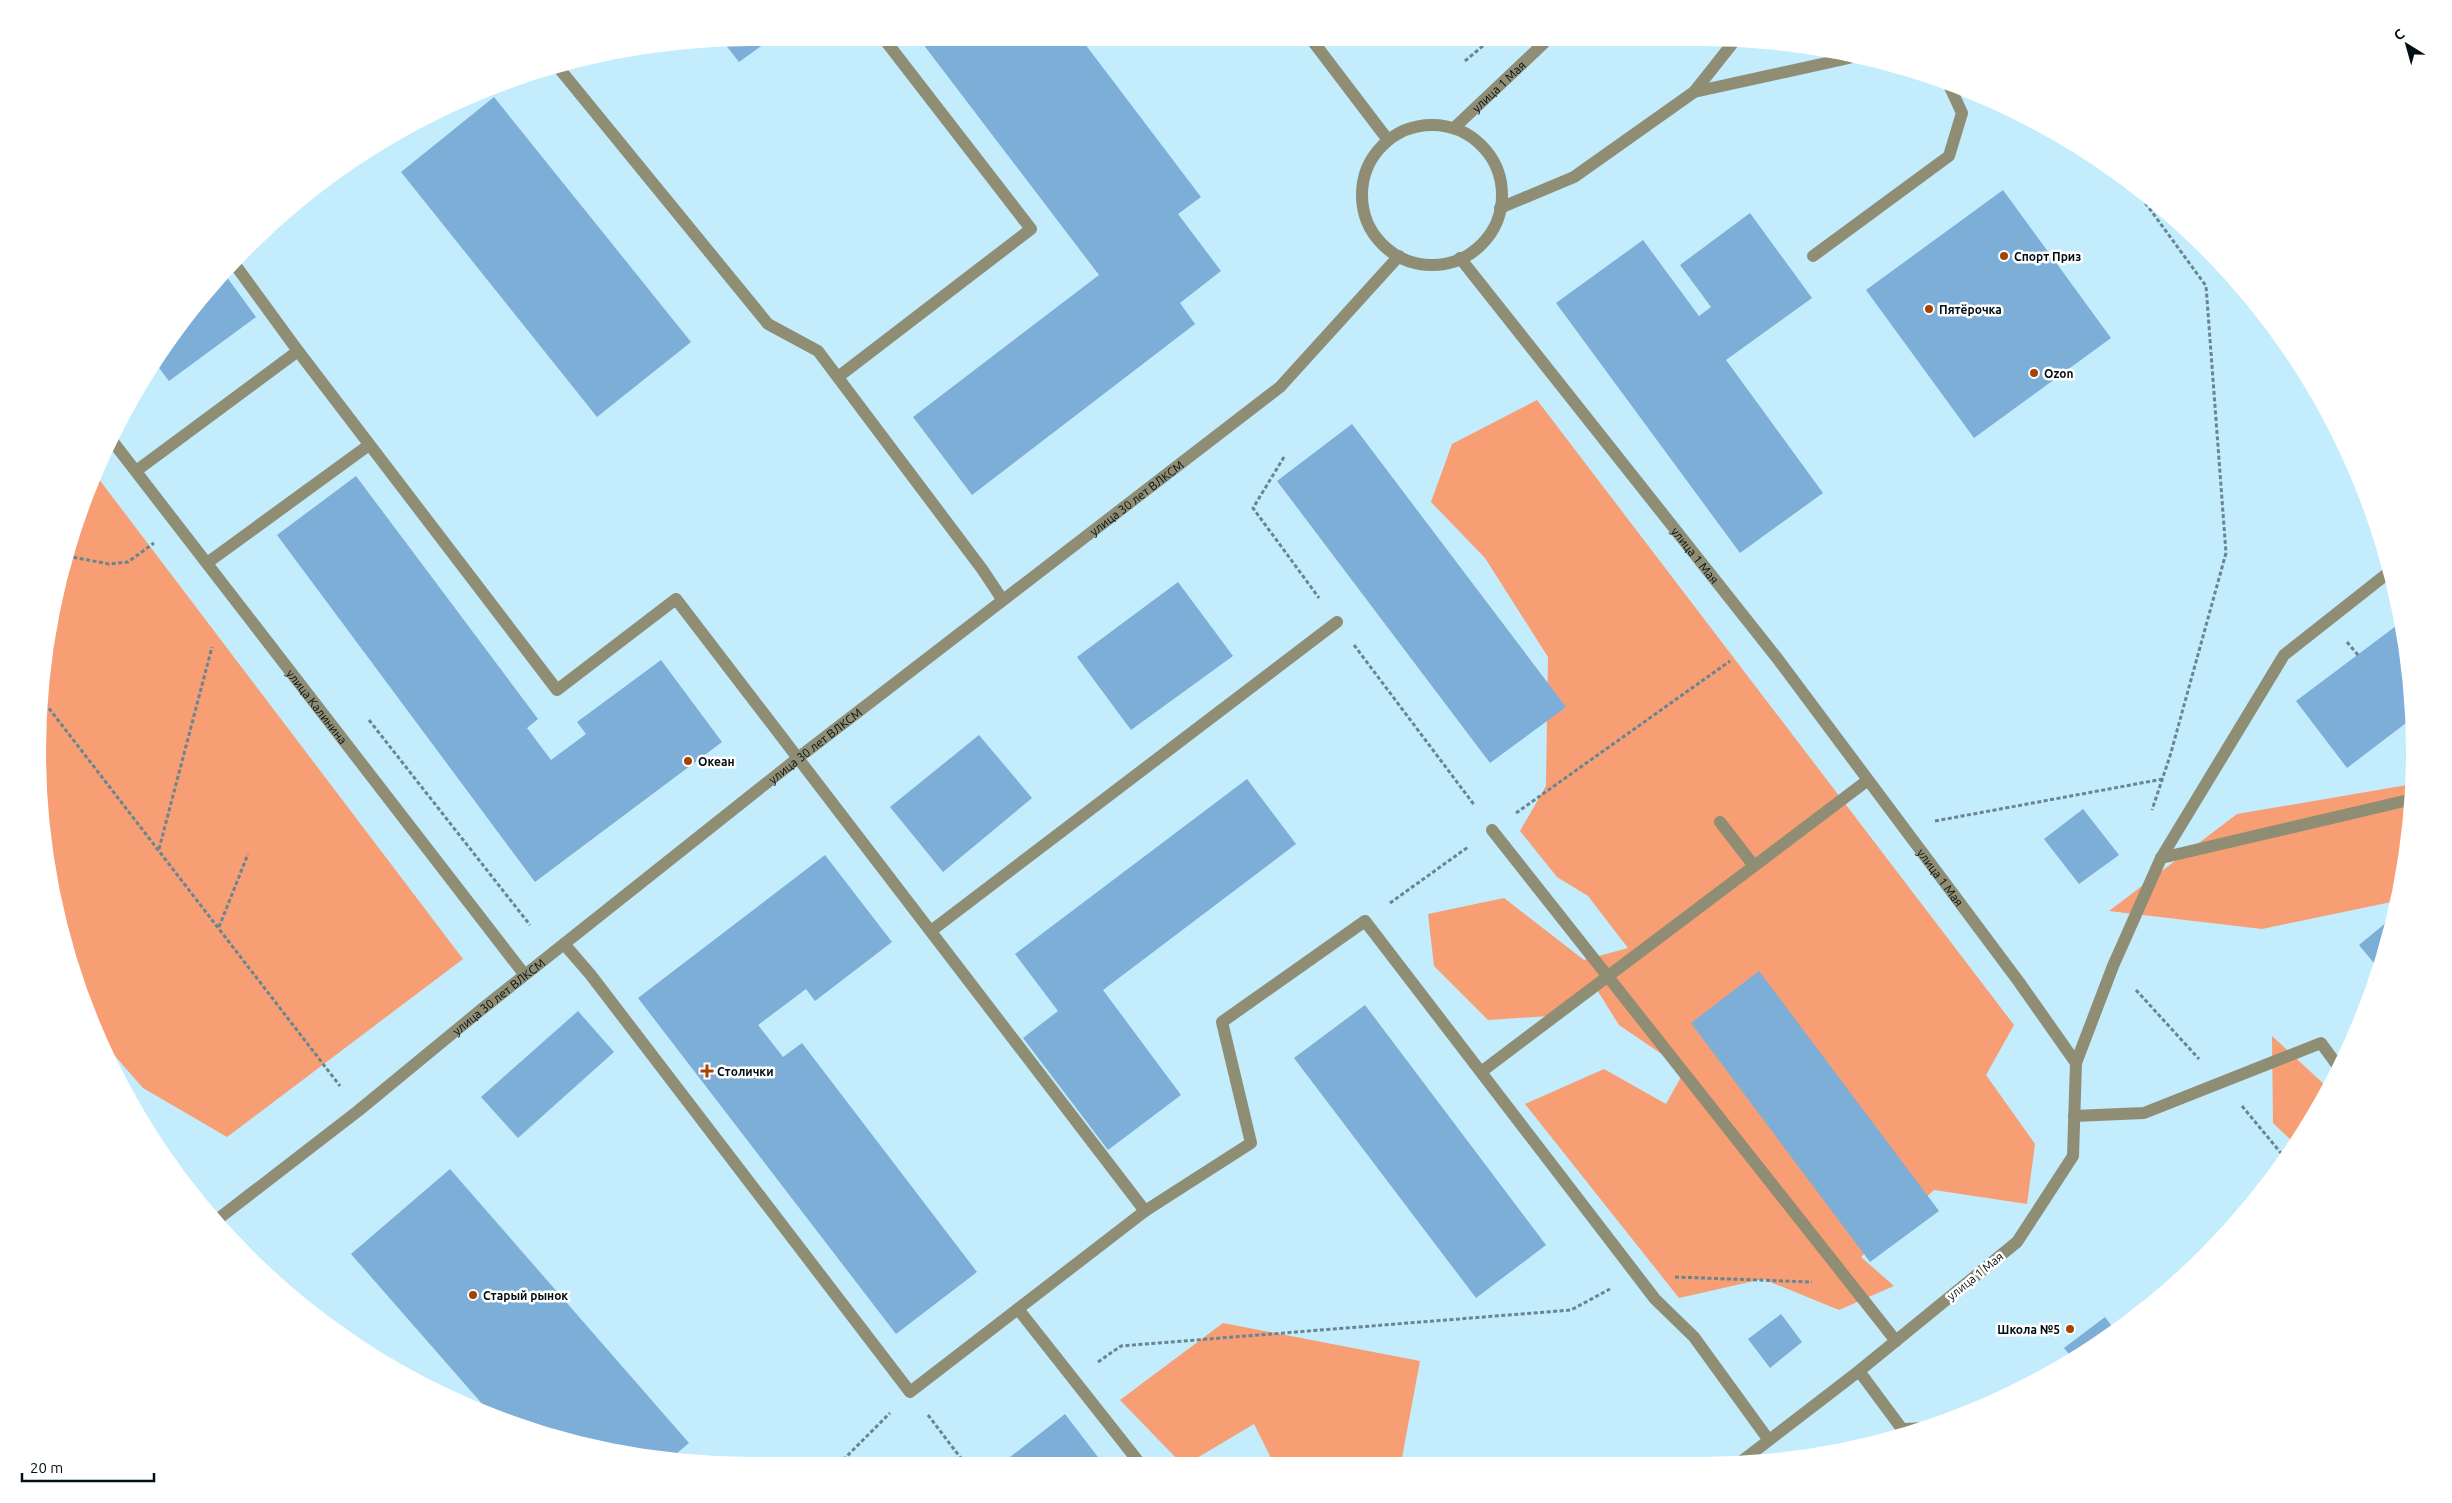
<svg xmlns="http://www.w3.org/2000/svg" width="2452" height="1503" viewBox="0 0 2452 1503" font-family="Ubuntu,sans-serif">
	<rect width="100%" height="100%" fill="#c3ecfd"/>
	<!-- green -->
	<g fill="#f79e75">
		<polygon points="1537,400 2014,1025 1986,1075 2035,1144 2027,1204 1934,1190 1861,1257 1894,1286 1839,1310 1763,1279 1679,1298 1525,1104 1604,1069 1666,1104 1685,1070 1619,1025 1594,985 1549,1016 1488,1020 1434,966 1428,914 1504,898 1584,960 1628,948 1588,896 1557,877 1520,831 1546,786 1548,657 1485,558 1431,502 1452,444"/>
		<polygon points="95,474 463,959 227,1137 143,1088 99,1038 75,981 44,845 38,751 44,658 75,522"/>
		<polygon points="2413,784 2413,798 2396,901 2262,929 2109,911 2237,814"/>
		<polygon points="2272,1036 2328,1088 2294,1143 2273,1123"/>
		<polygon points="1223,1323 1420,1361 1401,1463 1273,1462 1254,1424 1190,1462 1180,1462 1120,1400"/>
	</g>
	<!-- building -->
	<g fill="#7daed8">
		<polygon points="725,44 764,44 739,62"/>
		<polygon points="923,44 1085,44 1201,197 1178,214 1221,271 1180,303 1195,324 972,495 913,417 1099,275"/>
		<polygon points="494,97 691,342 597,417 401,172"/>
		<polygon points="2003,190 2111,338 1974,438 1866,290"/>
		<polygon points="1750,213 1812,298 1726,360 1823,493 1740,553 1556,303 1643,240 1699,316 1711,307 1680,265"/>
		<polygon points="226,276 256,317 169,381 156,364 185,317"/>
		<polygon points="1352,424 1566,707 1490,763 1277,481"/>
		<polygon points="356,476 538,719 527,728 551,760 586,734 577,722 661,660 722,742 535,882 277,535"/>
		<polygon points="1178,582 1233,656 1131,730 1077,657"/>
		<polygon points="2400,623 2408,658 2410,720 2347,768 2296,701"/>
		<polygon points="979,735 1032,798 943,872 890,807"/>
		<polygon points="1247,779 1296,844 1103,990 1181,1095 1108,1150 1023,1038 1058,1011 1015,954"/>
		<polygon points="2083,809 2119,855 2079,884 2044,839"/>
		<polygon points="825,855 892,942 815,1001 806,989 758,1025 783,1057 802,1043 977,1272 896,1334 638,998"/>
		<polygon points="2387,922 2392,927 2390,936 2378,968 2359,945"/>
		<polygon points="1759,971 1939,1211 1870,1262 1691,1023"/>
		<polygon points="1365,1005 1546,1245 1476,1298 1294,1058"/>
		<polygon points="578,1011 614,1052 518,1138 481,1097"/>
		<polygon points="450,1169 689,1443 670,1459 659,1459 491,1414 351,1254"/>
		<polygon points="2178,1279 2171,1288 2151,1303 2150,1301"/>
		<polygon points="1781,1314 1802,1342 1770,1368 1748,1339"/>
		<polygon points="2105,1317 2114,1329 2073,1359 2064,1348"/>
		<polygon points="1065,1414 1101,1461 1005,1461"/>
	</g>
	<g fill="none" stroke-linecap="round" stroke-linejoin="round">
		<!-- path -->
		<g stroke="#698591" stroke-width="3" stroke-dasharray="4 2.5" stroke-linecap="butt">
			<polyline points="1465,61 1485,44"/>
			<polyline points="2130,182 2206,286 2226,553 2170,756 2152,810"/>
			<polyline points="1284,457 1253,508 1319,598"/>
			<polyline points="67,556 109,564 128,562 154,543"/>
			<polyline points="2347,642 2358,655"/>
			<polyline points="1354,645 1475,806"/>
			<polyline points="41,698 340,1086"/>
			<polyline points="369,720 530,925"/>
			<polyline points="1516,813 1730,661"/>
			<polyline points="1935,821 2163,779"/>
			<polyline points="159,849 212,647"/>
			<polyline points="1390,903 1468,847"/>
			<polyline points="219,927 248,854"/>
			<polyline points="2136,990 2199,1059"/>
			<polyline points="2242,1106 2285,1158"/>
			<polyline points="1675,1277 1812,1282"/>
			<polyline points="1098,1362 1121,1346 1571,1310 1610,1289"/>
			<polyline points="928,1415 963,1461"/>
			<polyline points="843,1460 890,1413"/>
		</g>
		<!-- service -->
		<g stroke="#8f8e74" stroke-width="12">
			<polyline points="558,67 768,324 818,351 982,569 1002,599"/>
			<polyline points="1694,92 1732,44"/>
			<polyline points="1500,208 1574,177 1694,92 1849,58"/>
			<polyline points="1813,256 1949,156 1962,113 1949,85"/>
			<polyline points="298,351 557,690 676,599 1145,1211 910,1392 590,974 564,944"/>
			<polyline points="838,377 1031,229 888,44"/>
			<polyline points="136,471 298,351 236,266"/>
			<polyline points="207,563 369,445"/>
			<polyline points="1720,822 1754,866"/>
			<polyline points="1492,830 1896,1341"/>
			<polyline points="2161,858 2284,655 2388,573"/>
			<polyline points="2161,858 2413,799"/>
			<polyline points="931,931 1337,622"/>
			<polyline points="1481,1072 1868,780"/>
			<polyline points="2074,1116 2144,1113 2321,1043 2340,1069"/>
			<polyline points="1145,1211 1251,1143 1222,1022 1365,921 1655,1299 1694,1337 1768,1439"/>
			<polyline points="1018,1309 1138,1461"/>
			<polyline points="1859,1371 1905,1433"/>
			<polyline points="1903,1429 1929,1428"/>
		</g>
		<!-- minor -->
		<g stroke="#8f8e74" stroke-width="12">
			<polyline points="1315,44 1388,140"/>
			<circle cx="1432" cy="195" r="70"/>
			<path id="s1" d="M 1454,128 L 1543,44"/>
			<path id="s2" d="M 1460,258 L 1777,658 L 2019,982 L 2076,1063 L 2073,1156 L 2017,1242 L 1859,1371 L 1738,1464"/>
			<path id="s3" d="M 110,438 L 524,974"/>
			<polyline points="2076,1063 2113,966 2161,858"/>
			<path id="s4" d="M 218,1219 L 358,1111 L 482,1009 L 798,758 L 1280,387 L 1399,256"/>
		</g>
	</g>
	<!-- markers -->
	<g fill="#a54302" stroke="#fff" stroke-width="2">
		<circle cx="2004" cy="256" r="5"/>
		<circle cx="1929" cy="309" r="5"/>
		<circle cx="2034" cy="373" r="5"/>
		<circle cx="688" cy="761" r="5"/>
		<path d="M704.5 1063.5h5v5h5v5h-5v5h-5v-5h-5v-5h5z"/>
		<circle cx="473" cy="1295" r="5"/>
		<circle cx="2070" cy="1329" r="5"/>
	</g>
	<g text-anchor="middle" dominant-baseline="central" stroke-width="5" stroke-linejoin="round" paint-order="stroke">
		<!-- street labels -->
		<g font-size="12" fill="#000e15" stroke="#fff">
			<text stroke="none"><textPath href="#s1" startOffset="61">улица 1 Мая</textPath></text>
			<text stroke="none"><textPath href="#s4" startOffset="1168">улица 30 лет ВЛКСМ</textPath></text>
			<text stroke="none"><textPath href="#s2" startOffset="379">улица 1 Мая</textPath></text>
			<text stroke="none"><textPath href="#s3" startOffset="339">улица Калинина</textPath></text>
			<text stroke="none"><textPath href="#s4" startOffset="762">улица 30 лет ВЛКСМ</textPath></text>
			<text stroke="none"><textPath href="#s2" startOffset="784">улица 1 Мая</textPath></text>
			<text stroke="none"><textPath href="#s4" startOffset="358">улица 30 лет ВЛКСМ</textPath></text>
			<text transform="translate(1975 1276) rotate(-39)">улица 1 Мая</text>
		</g>
		<!-- poi labels -->
		<g font-size="12" font-weight="bold" fill="#000e15" stroke="#fff" text-anchor="start">
			<text x="2014" y="256">Спорт Приз</text>
			<text x="1939" y="309">Пятёрочка</text>
			<text x="2044" y="373">Ozon</text>
			<text x="698" y="761">Океан</text>
			<text x="717" y="1071">Столички</text>
			<text x="483" y="1295">Старый рынок</text>
			<text x="2060" y="1329" text-anchor="end">Школа №5</text>
		</g>
	</g>
	<!-- crop -->
	<path d="M0 0H2452V1503H0ZM751 46H1701A705 705 0 0 1 2406 751V752A705 705 0 0 1 1701 1457H751A705 705 0 0 1 46 752V751A705 705 0 0 1 751 46Z" fill="#fff" fill-rule="evenodd"/>
	<!-- north arrow -->
	<g transform="translate(2407 45) rotate(323)" stroke="#ffffff" stroke-width="4" paint-order="stroke">
	<path d="M0-4L9 19L0 12L-9 19Z" fill="#000e15"/>
	<text y="-8" font-size="14" font-weight="bold" text-anchor="middle" fill="#000e15">С</text>
	</g>
	<!-- scale -->
	<path d="M22 1473v8h132v-8" fill="none" stroke="#000e15" stroke-width="2.5"/>
	<text x="30" y="1473" font-size="15" fill="#000e15" stroke="#ffffff" stroke-width="4" paint-order="stroke">20 m</text>
</svg>
